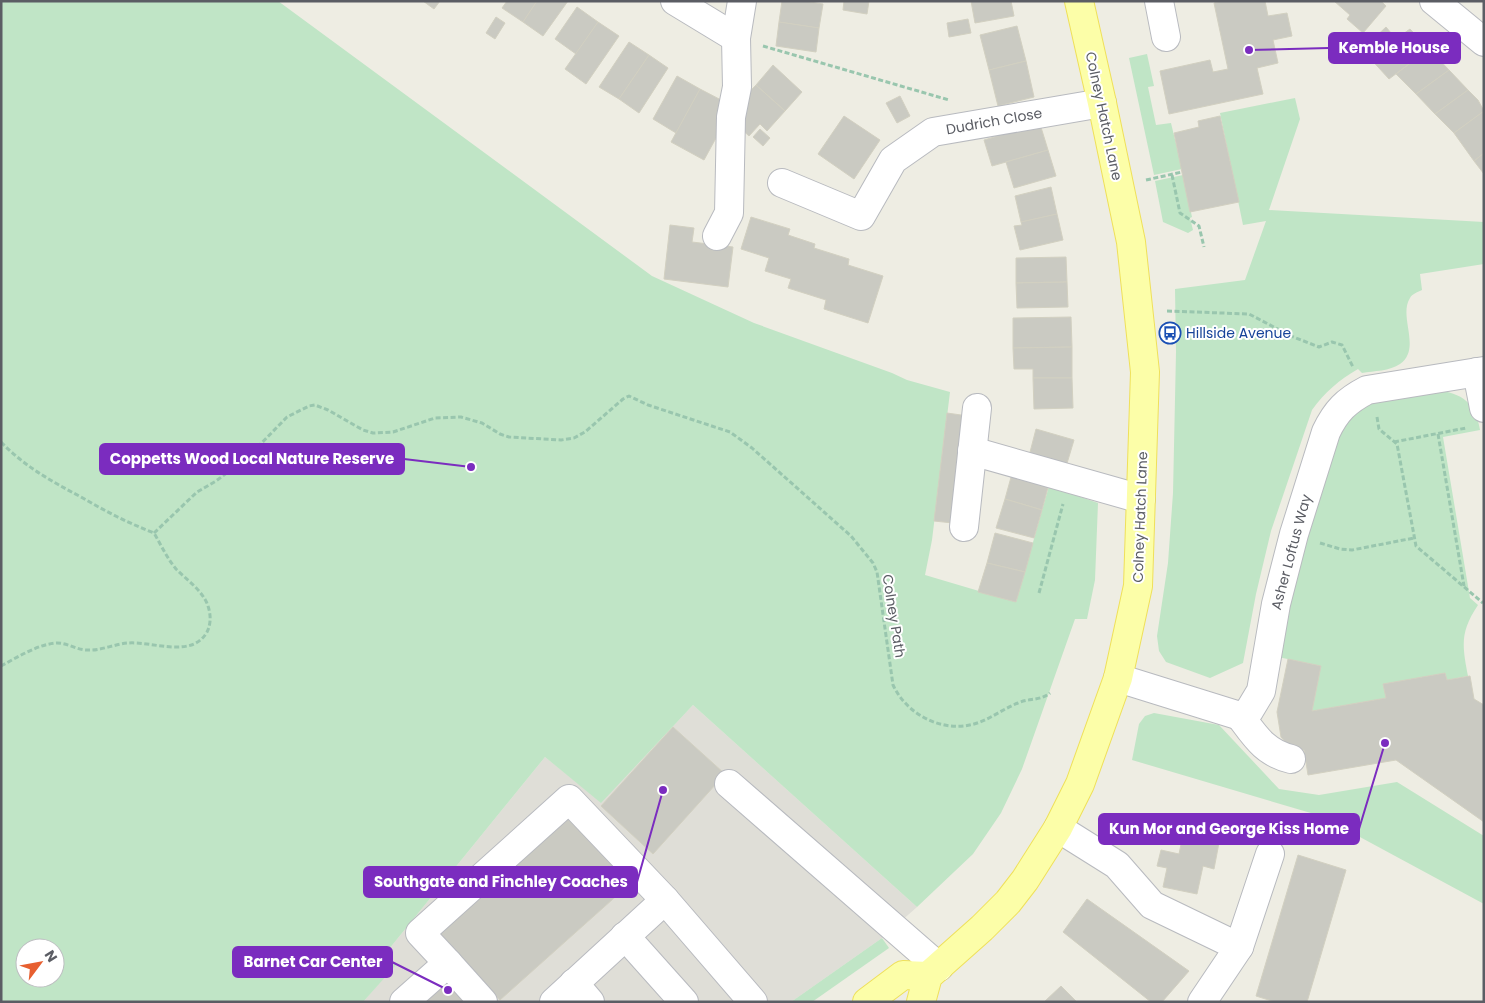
<svg xmlns="http://www.w3.org/2000/svg" width="1485" height="1003" viewBox="0 0 1485 1003" font-family="Poppins,sans-serif">
	<rect width="100%" height="100%" fill="#eeede3"/>
	<!-- industrial -->
	<polygon fill="#dfded7" points="693,705 917,907 882,938 791,1002 363,1002 395,965 385,954 545,757 601,802"/>
	<!-- green -->
	<g fill="#c0e5c6" fill-rule="evenodd">
		<path d="M 1,1 L 278,1 L 652,276 L 754,323 L 892,373 L 907,380 L 950,392 L 932,540 L 925,575 L 1016,602 L 1049,486 L 1098,503 L 1095,580 L 1087,619 L 1075,619 L 1022,769 L 1001,813 L 973,854 L 917,907 L 693,705 L 601,803 L 545,757 L 385,954 L 396,965 L 363,1002 L 1,1002 ZM 25,948 L 55,948 L 55,978 L 25,978 Z"/>
		<polygon points="1147,54 1154,86 1148,87 1156,125 1171,123 1182,169 1154,175 1129,58"/>
		<path d="M 1295,98 L 1300,119 L 1269,210 L 1484,222 L 1484,264 L 1420,274 L 1422,290 C 1418,292 1412,294 1410,298 C 1398,317 1422,348 1400,364 C 1390,371 1374,371 1362,373 L 1358,369 C 1339,380 1325,392 1312,410 L 1271,531 L 1256,594 L 1243,663 L 1210,678 L 1166,662 L 1159,651 L 1157,636 L 1168,563 L 1173,493 L 1176,352 L 1175,289 L 1245,280 L 1266,221 L 1243,225 L 1220,113 Z"/>
		<polygon points="1183,175 1192,217 1190,218 1193,230 1188,233 1163,222 1155,181"/>
		<path d="M 1436,390 C 1462,393 1476,403 1480,430 L 1443,437 L 1470,598 L 1478,605 C 1460,632 1462,645 1468,676 L 1447,680 L 1445,673 L 1384,684 L 1386,698 L 1312,711 L 1321,666 L 1278,657 L 1302,542 L 1335,442 L 1344,421 L 1362,405 Z"/>
		<polygon points="1154,713 1219,725 1279,789 1319,795 1397,782 1484,836 1484,904 1321,816 1132,760 1139,724 1145,716"/>
		<polygon points="882,938 889,948 812,1002 791,1002"/>
	</g>
	<!-- building -->
	<g fill="#cacac2" stroke="#d2d0c1">
		<polygon points="423,1 440,1 434,9"/>
		<polygon points="507,1 537,1 523,22 502,8"/>
		<polygon points="537,1 568,1 543,36 523,22"/>
		<polygon points="782,1 803,1 823,4 819,28 779,22"/>
		<polygon points="844,1 869,1 867,14 843,10"/>
		<polygon points="971,1 1011,1 1014,16 975,23"/>
		<polygon points="1265,1 1268,16 1287,13 1292,36 1273,40 1278,63 1257,68 1263,94 1169,114 1160,71 1210,60 1213,72 1228,69 1214,3 1222,1"/>
		<polygon points="1334,1 1381,1 1386,6 1363,33 1347,19 1350,15"/>
		<polygon points="577,7 598,22 576,54 555,39"/>
		<polygon points="496,17 505,23 495,39 486,33"/>
		<polygon points="968,19 971,33 949,37 947,23"/>
		<polygon points="598,22 619,36 586,84 565,69"/>
		<polygon points="779,22 819,28 816,52 776,46"/>
		<polygon points="1017,26 1026,61 989,70 980,35"/>
		<polygon points="1386,27 1396,39 1410,29 1429,49 1389,79 1368,56 1374,51 1368,44"/>
		<polygon points="629,42 649,55 619,99 599,87"/>
		<polygon points="1429,49 1449,70 1416,94 1396,74"/>
		<polygon points="649,55 668,68 639,113 619,99"/>
		<polygon points="1026,61 1034,97 998,106 989,70"/>
		<polygon points="773,65 802,92 785,111 756,85"/>
		<polygon points="1449,70 1468,90 1435,114 1416,94"/>
		<polygon points="677,76 700,89 676,133 653,119"/>
		<polygon points="756,85 785,111 767,131 760,124 749,136 736,124 747,112 738,104"/>
		<polygon points="700,89 723,101 718,110 728,116 704,160 671,142"/>
		<polygon points="1468,90 1478,100 1484,111 1454,133 1435,114"/>
		<polygon points="900,96 910,116 897,123 886,103"/>
		<polygon points="1484,111 1484,153 1474,161 1454,133"/>
		<polygon points="844,116 880,140 854,179 818,154"/>
		<polygon points="1220,116 1239,202 1190,212 1174,133 1199,127 1198,121"/>
		<polygon points="1040,124 1048,150 992,166 984,140"/>
		<polygon points="760,129 770,138 763,146 753,137"/>
		<polygon points="1048,150 1056,176 1014,188 1006,162"/>
		<polygon points="1484,153 1484,174 1474,161"/>
		<polygon points="1051,187 1057,214 1021,222 1015,196"/>
		<polygon points="1057,214 1063,240 1020,250 1014,226 1022,225 1021,222"/>
		<polygon points="751,217 790,229 788,235 815,244 814,248 849,259 848,265 883,276 868,323 824,309 826,300 788,288 791,279 765,271 769,258 741,249"/>
		<polygon points="670,225 694,228 692,242 733,247 728,287 664,279"/>
		<polygon points="1066,257 1067,282 1016,283 1016,258"/>
		<polygon points="1067,282 1068,307 1017,308 1016,283"/>
		<polygon points="1071,317 1072,347 1013,348 1013,318"/>
		<polygon points="1072,347 1072,378 1033,378 1033,369 1014,369 1013,348"/>
		<polygon points="1033,378 1072,378 1073,408 1034,409"/>
		<polygon points="947,413 968,416 953,523 934,521"/>
		<polygon points="1036,429 1074,440 1065,470 1028,460"/>
		<polygon points="1013,470 1050,480 1042,510 1005,499"/>
		<polygon points="1005,499 1042,510 1034,538 996,528"/>
		<polygon points="995,533 1033,543 1025,572 987,563"/>
		<polygon points="987,563 1025,572 1016,602 978,592"/>
		<polygon points="1288,659 1321,666 1312,711 1386,698 1383,684 1445,673 1447,680 1470,676 1474,699 1484,705 1484,822 1396,760 1308,775 1304,750 1293,751 1281,737 1277,712"/>
		<polygon points="673,727 725,774 653,854 601,806"/>
		<polygon points="568,811 632,882 500,1000 436,929"/>
		<polygon points="1186,820 1222,827 1214,869 1203,866 1197,894 1163,887 1167,868 1157,866 1161,850 1179,854"/>
		<polygon points="1298,855 1346,870 1307,1002 1275,1002 1256,996"/>
		<polygon points="1087,899 1189,971 1162,1002 1151,1002 1063,932"/>
		<polygon points="449,979 469,1002 424,1002"/>
		<polygon points="1061,986 1077,1002 1044,1002"/>
	</g>
	<g fill="none" stroke-linecap="round" stroke-linejoin="round">
		<!-- minor casing -->
		<g stroke="#b8babf" stroke-width="30">
			<g id="minor">
				<polyline points="675,1 736,38"/>
				<polyline points="1159,1 1166,37"/>
				<polyline points="1434,1 1484,42"/>
				<polyline points="782,183 861,216 893,160 933,132 1102,103"/>
				<polyline points="717,236 729,213 731,117 737,87 736,38 742,1"/>
				<polyline points="1477,372 1484,408"/>
				<polyline points="972,451 1141,499"/>
				<polyline points="964,527 977,408"/>
				<path d="M 1118,678 L 1240,716 L 1249,711 L 1261,691 L 1276,604 L 1294,534 L 1326,432 C 1336,411 1346,401 1367,390 L 1484,371"/>
				<path d="M 1240,716 C 1255,736 1265,753 1291,759"/>
				<polyline points="729,784 939,967"/>
				<polyline points="1058,828 1117,865 1152,905 1239,947"/>
				<polyline points="665,900 753,1002"/>
				<polyline points="625,936 684,1002"/>
				<polyline points="448,963 420,933 569,799 665,900 554,1002"/>
				<polyline points="574,983 590,1002"/>
				<polyline points="404,1002 448,963 483,1002"/>
				<polyline points="1202,1002 1239,947 1270,854"/>
			</g>
		</g>
		<!-- major casing -->
		<g stroke="#efe05a" stroke-width="30">
			<g id="major">
				<polyline points="867,1002 903,975 928,976"/>
				<polyline points="921,1002 928,976 982,928 1008,902 1025,880 1058,828 1080,784 1118,678 1138,586 1145,372 1131,242 1102,103 1079,1"/>
			</g>
		</g>
		<!-- path -->
		<g stroke="#99c6ae" stroke-width="3" stroke-dasharray="5 2.5" stroke-linecap="butt">
			<polyline points="763,46 949,100"/>
			<polyline points="1172,175 1180,213 1199,226 1204,247"/>
			<polyline points="1146,180 1182,172"/>
			<polyline points="1167,311 1249,314 1291,336 1319,347 1332,342 1342,345 1353,367"/>
			<polyline points="1377,417 1379,429 1397,444 1416,546 1483,603"/>
			<polyline points="1438,434 1464,586"/>
			<path d="M 1,442 C 24,466 51,481 81,497 C 105,511 128,523 154,533"/>
			<polyline points="1394,442 1466,428"/>
			<path d="M 154,533 L 197,492 L 216,481 L 247,458 L 287,417 L 309,406 L 315,405 L 328,410 L 363,430 L 373,433 L 393,432 L 435,418 L 461,417 L 482,423 L 500,434 L 509,437 L 561,440 L 574,438 L 585,432 L 623,399 L 629,396 L 648,405 L 730,432 L 752,448 L 851,536 L 873,563 L 877,572 L 893,685 C 908,717 947,735 980,722 C 993,717 1005,708 1018,703 C 1029,698 1040,701 1050,693"/>
			<polyline points="1320,543 1340,549 1352,550 1414,538"/>
			<polyline points="1039,593 1063,504"/>
			<path d="M 1,666 C 18,657 38,644 57,643 C 68,643 77,650 87,650 C 100,651 115,644 128,643 C 152,641 192,659 207,632 C 211,624 211,615 208,606 C 203,591 187,580 176,569 C 167,558 161,545 154,533"/>
		</g>
		<!-- minor -->
		<use href="#minor" stroke="#fff" stroke-width="28"/>
		<!-- major -->
		<use href="#major" stroke="#fcfea8" stroke-width="28"/>
	</g>
	<!-- icons -->
	<defs>
		<g id="bus-ring" transform="scale(1.125)"><circle r="9.5" fill="#fff" stroke="#1a4fb4" stroke-width="1.5"/><path d="M-5-6H5V4H4V6H2V4H-2V6H-4V4H-5ZM-3.5-4V0h7V-4ZM-3.5 1.2v1.5H-2V1.2ZM2 1.2v1.5H3.5V1.2Z" fill="#1a4fb4"/></g>
	</defs>
	<g fill-rule="evenodd">
		<use href="#bus-ring" x="1170" y="333"/>
	</g>
	<g text-anchor="middle" dominant-baseline="central" stroke-width="4" stroke-linejoin="round" paint-order="stroke">
		<!-- street labels -->
		<g font-size="14" fill="#5b5d64" stroke="#fff">
			<text transform="translate(1104 116) rotate(78)">Colney Hatch Lane</text>
			<text transform="translate(994 121) rotate(-10)">Dudrich Close</text>
			<text transform="translate(1140 517) rotate(-88)">Colney Hatch Lane</text>
			<text transform="translate(1291 552) rotate(-75)">Asher Loftus Way</text>
			<text transform="translate(894 616) rotate(81)">Colney Path</text>
		</g>
		<!-- transit labels -->
		<g font-size="14" fill="#164399" stroke="#fff" text-anchor="start">
			<text x="1186" y="333">Hillside Avenue</text>
		</g>
	</g>
	<!-- callouts -->
	<path fill="none" stroke="#7b2cbf" stroke-width="2" d="M1249 50L1329 48M471 467L404 459M1385 743L1359 829M663 790L637 882M448 990L392 962"/>
	<g fill="#7b2cbf" stroke="#fff" stroke-width="2">
		<circle cx="1249" cy="50" r="5"/>
		<circle cx="471" cy="467" r="5"/>
		<circle cx="1385" cy="743" r="5"/>
		<circle cx="663" cy="790" r="5"/>
		<circle cx="448" cy="990" r="5"/>
	</g>
	<g fill="#7b2cbf" stroke="#7b2cbf" stroke-width="2">
		<rect x="1329" y="33" width="131" height="30" rx="5"/>
		<rect x="100" y="444" width="304" height="30" rx="5"/>
		<rect x="1099" y="814" width="260" height="30" rx="5"/>
		<rect x="364" y="867" width="273" height="30" rx="5"/>
		<rect x="233" y="947" width="159" height="30" rx="5"/>
	</g>
	<g font-size="15" text-anchor="middle" font-weight="bold" fill="#fff">
		<text x="1394" y="53">Kemble House</text>
		<text x="252" y="464">Coppetts Wood Local Nature Reserve</text>
		<text x="1229" y="834">Kun Mor and George Kiss Home</text>
		<text x="501" y="887">Southgate and Finchley Coaches</text>
		<text x="313" y="967">Barnet Car Center</text>
	</g>
	<!-- border -->
	<rect width="1485" height="1003" fill="none" stroke="#5b5d64" stroke-width="5"/>
	<!-- north arrow -->
	<g transform="translate(40 963) rotate(58)"><circle r="24" fill="#ffffff" stroke="#bdbec1"/>
	<path d="M0-4L9 19L0 12L-9 19Z" fill="#e75f30"/>
	<text y="-8" font-size="14" font-weight="bold" text-anchor="middle" fill="#5b5d64">N</text>
	</g>
</svg>
